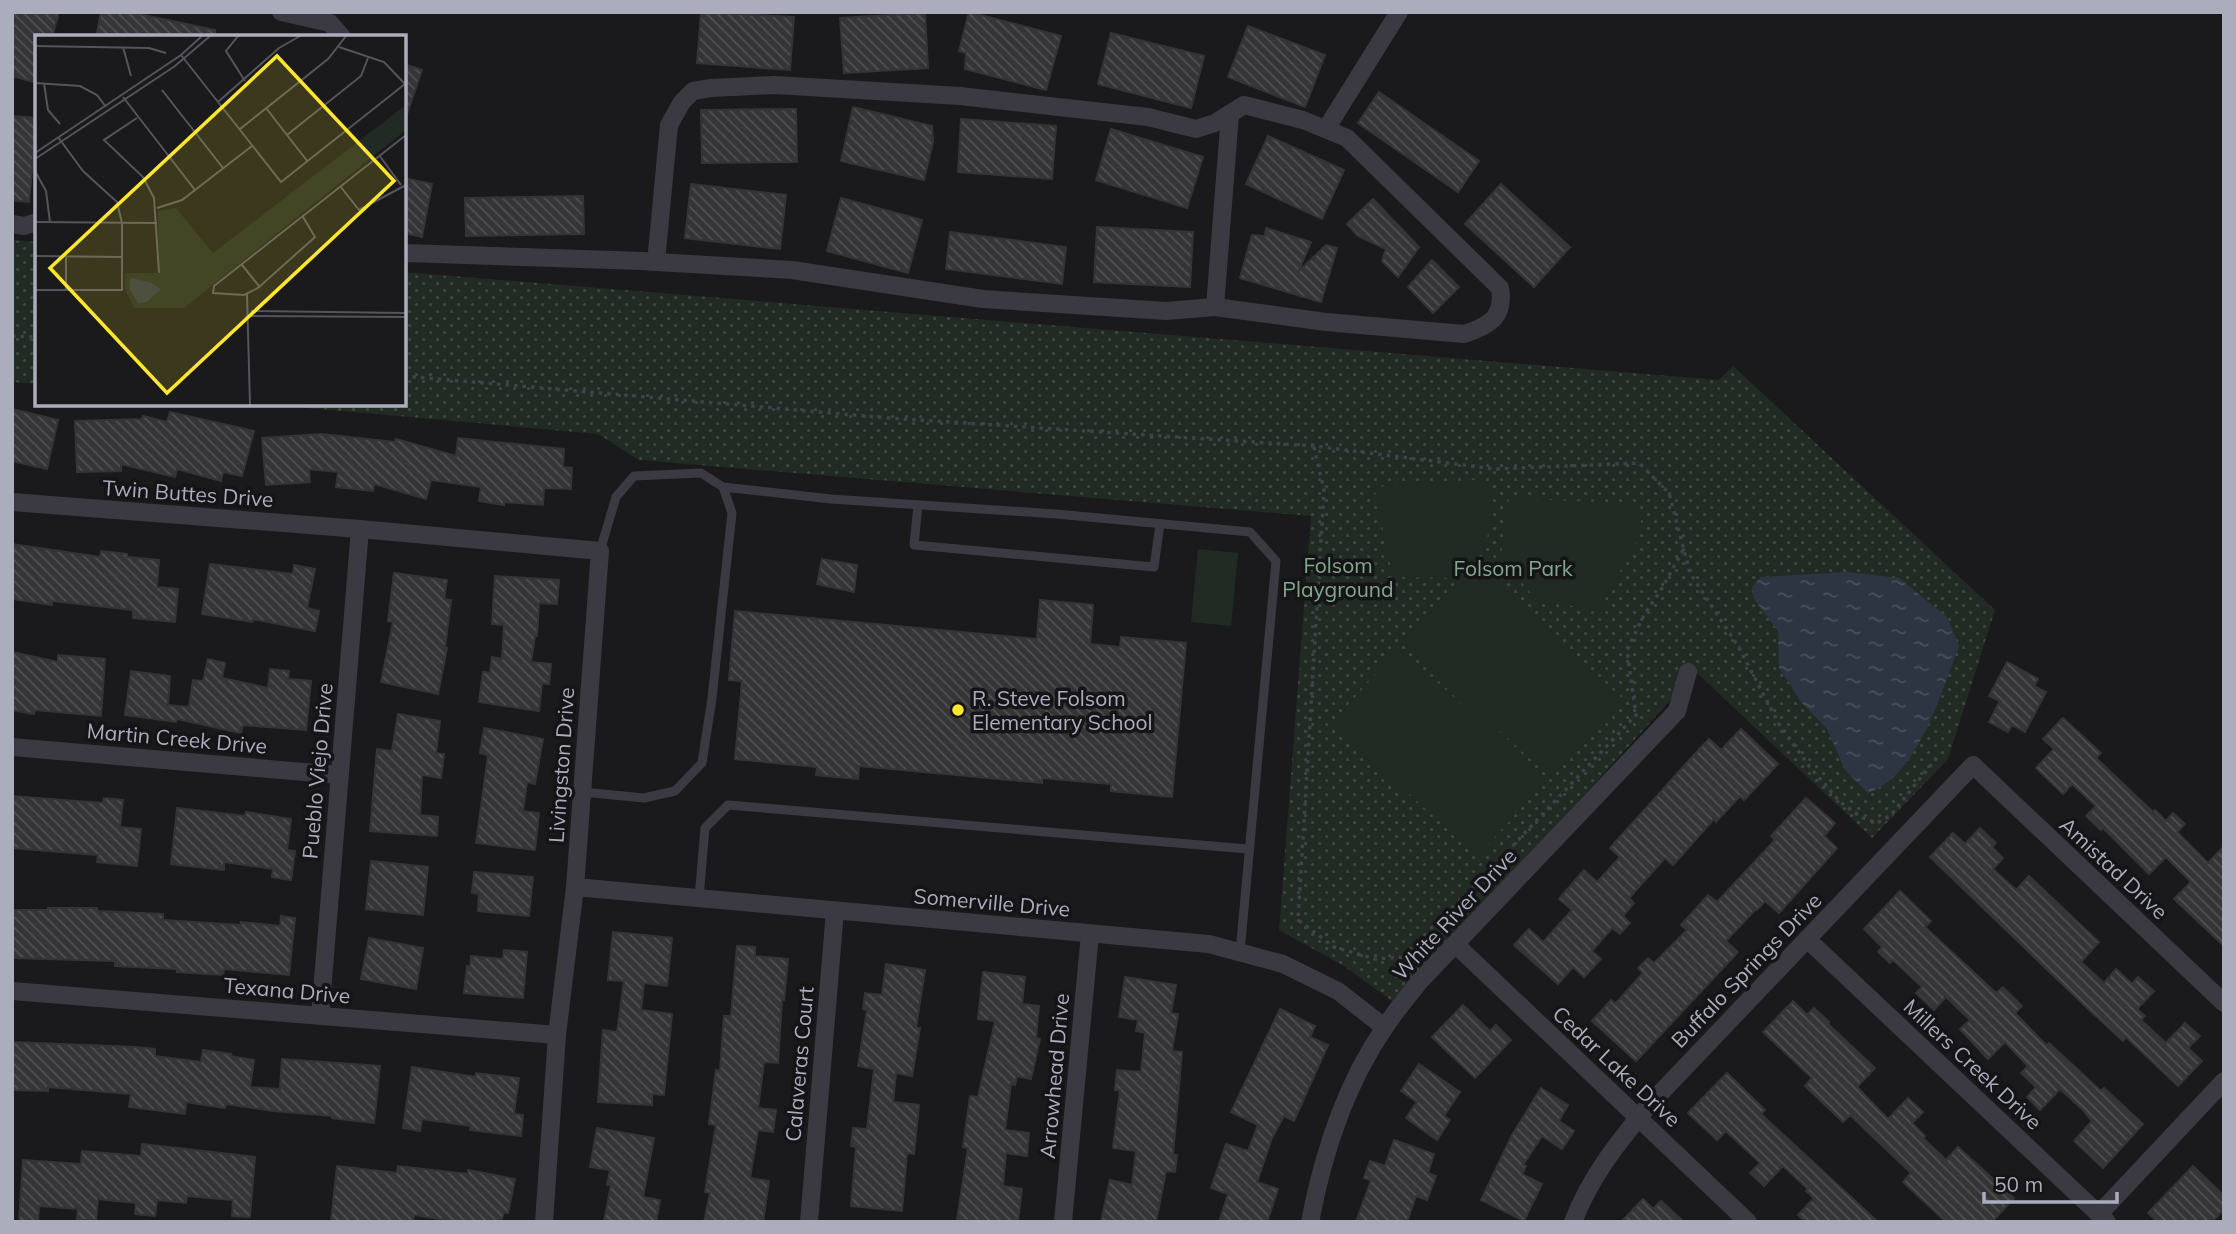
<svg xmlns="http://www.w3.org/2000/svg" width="2236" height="1234" viewBox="0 0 2236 1234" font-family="Mulish,sans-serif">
	<defs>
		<pattern id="grass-dots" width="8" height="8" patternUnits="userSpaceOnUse" patternTransform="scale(1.75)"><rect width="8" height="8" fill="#212b24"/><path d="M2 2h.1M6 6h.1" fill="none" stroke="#3f4742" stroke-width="1.8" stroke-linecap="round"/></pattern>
		<pattern id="water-ripples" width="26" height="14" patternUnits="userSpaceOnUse" patternTransform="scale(1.75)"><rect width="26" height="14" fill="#2e3542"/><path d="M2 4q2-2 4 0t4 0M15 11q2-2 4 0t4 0" fill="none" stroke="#4a505b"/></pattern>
		<pattern id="building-back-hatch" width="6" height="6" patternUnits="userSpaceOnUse" patternTransform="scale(1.75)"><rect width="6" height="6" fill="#353538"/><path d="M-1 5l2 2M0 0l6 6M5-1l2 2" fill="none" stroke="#505053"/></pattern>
	</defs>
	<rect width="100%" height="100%" fill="#1a1a1c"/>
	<!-- grass -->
	<g fill="url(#grass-dots)">
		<polygon points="12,240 37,242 37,384 12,382"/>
		<polygon points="404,272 1719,380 1733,366 1995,610 1948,759 1872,838 1696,672 1395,1003 1344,966 1279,930 1311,516 639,460 598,434 264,404 404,404"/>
	</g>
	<!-- garden -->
	<g fill="#212b24">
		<polygon points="1486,479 1493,508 1486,543 1456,578 1393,577 1374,487"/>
		<polygon points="1509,498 1636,504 1643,529 1600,609 1538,602 1501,557"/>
		<polygon points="1198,549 1238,553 1231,626 1191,622"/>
		<polygon points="1474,563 1622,698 1550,777 1402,642"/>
		<polygon points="1399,648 1546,780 1478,856 1331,724"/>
	</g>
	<!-- water -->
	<path fill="url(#water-ripples)" d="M 1847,572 L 1899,578 L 1947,617 L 1959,646 C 1941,692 1919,775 1868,793 L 1845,770 L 1827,729 L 1802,703 L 1779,668 L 1778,631 L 1754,599 L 1752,587 L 1761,577 Z"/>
	<!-- building -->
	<g fill="url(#building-back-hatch)" stroke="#353338" stroke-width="2">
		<polygon points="12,12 59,12 52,37 37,37 37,83 12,76"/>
		<polygon points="101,12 130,12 215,30 215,37 96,37"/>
		<polygon points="701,12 794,17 790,70 697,63"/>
		<polygon points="969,12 1061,36 1046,90 965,69 966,53 959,51"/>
		<polygon points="925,13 928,68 844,73 840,18"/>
		<polygon points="1248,26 1325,55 1305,107 1228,77"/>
		<polygon points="1111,33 1204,56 1191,108 1098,84"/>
		<polygon points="404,64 422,70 407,114 404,114"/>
		<polygon points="1379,92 1479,161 1458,192 1358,123"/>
		<polygon points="853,107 932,126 933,142 924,180 841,161"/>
		<polygon points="796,109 797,162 702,163 701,110"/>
		<polygon points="12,116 37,118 29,202 12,200"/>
		<polygon points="961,119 1056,126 1052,179 958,172"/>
		<polygon points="1111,129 1203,157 1187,208 1096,180"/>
		<polygon points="1268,136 1344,170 1322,219 1246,184"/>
		<polygon points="404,178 432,184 422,237 404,233"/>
		<polygon points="691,184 786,195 780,249 685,238"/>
		<polygon points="1501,184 1570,247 1534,287 1465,224"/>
		<polygon points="583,196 584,234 466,236 465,198"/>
		<polygon points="841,198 922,220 908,273 827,251"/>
		<polygon points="1373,199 1419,247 1398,277 1382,261 1386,249 1358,236 1347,224"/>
		<polygon points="1097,227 1193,232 1190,287 1094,282"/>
		<polygon points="1266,228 1311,242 1298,272 1326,245 1337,248 1321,302 1240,278 1252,235 1265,236"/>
		<polygon points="950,232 1066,247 1062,284 946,269"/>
		<polygon points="1432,260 1459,287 1433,313 1408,287"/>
		<polygon points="12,409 58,420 47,469 12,461"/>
		<polygon points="170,412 254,431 242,476 223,472 221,481 177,469 175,477 121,464 121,471 77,472 75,421 142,419 143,416 167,422"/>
		<polygon points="321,434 395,442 396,439 456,456 458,438 564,449 563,467 572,468 571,489 544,488 543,505 504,502 504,505 479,501 481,487 431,480 426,499 374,484 373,491 336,487 338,472 309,469 310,482 266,485 262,438"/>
		<polygon points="12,544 100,557 101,551 127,554 127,557 159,560 157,587 178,589 175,622 133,618 133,610 52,601 52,605 12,599"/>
		<polygon points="822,559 857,565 854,592 817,584"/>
		<polygon points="210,564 293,574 294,565 315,569 307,608 319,611 315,631 253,619 252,622 202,614"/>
		<polygon points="394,573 447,580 444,599 451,600 445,648 447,648 438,694 381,682 393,622 388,621"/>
		<polygon points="495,576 559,580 557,604 539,603 537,636 535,636 531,662 551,664 549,684 542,683 539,711 479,702 483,672 490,673 492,657 502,659 504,625 492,624"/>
		<polygon points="1040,600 1093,605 1090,644 1120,647 1121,637 1186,643 1172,797 1111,791 1111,784 1042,778 1042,783 859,766 858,779 816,775 817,767 735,759 742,681 729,680 735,611 1037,639"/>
		<polygon points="12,652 58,662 58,655 105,659 101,716 35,710 34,714 12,710"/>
		<polygon points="208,659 225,663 222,678 268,688 270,669 289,671 288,679 311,681 306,730 243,725 241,733 177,719 176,722 125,715 131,671 170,676 168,705 189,707 193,680 203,681"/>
		<polygon points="2007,662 2038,679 2034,686 2046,692 2025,732 2012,725 2008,732 1989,722 2000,701 1989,696"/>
		<polygon points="398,714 440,721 436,753 444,754 441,778 422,775 420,815 438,817 437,836 370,831 377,749 392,751"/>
		<polygon points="2063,718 2101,753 2096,758 2153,812 2155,810 2166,821 2173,813 2185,824 2177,832 2208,863 2224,846 2224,946 2174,899 2191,882 2166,857 2149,874 2103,828 2101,830 2086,816 2096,806 2072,784 2063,794 2036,768 2054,749 2043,739"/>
		<polygon points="484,728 543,739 535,784 527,782 523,811 539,813 535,850 476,843 488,755 480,753"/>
		<polygon points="1741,729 1778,764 1744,800 1740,796 1716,822 1714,819 1673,865 1665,858 1629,898 1634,903 1623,916 1630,923 1620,934 1612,928 1592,951 1601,959 1584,977 1573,967 1558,984 1514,945 1529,929 1543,942 1572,910 1559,899 1584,870 1597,882 1620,857 1610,848 1692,757 1709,739 1721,750"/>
		<polygon points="12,796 103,803 104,798 123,800 120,827 141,829 137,866 97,862 98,855 12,848"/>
		<polygon points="1806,798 1835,823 1824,836 1837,848 1779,913 1765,901 1757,910 1756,909 1726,941 1738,952 1636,1061 1592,1021 1611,1000 1615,1004 1643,973 1638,968 1648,958 1654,963 1687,930 1681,925 1708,895 1717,902 1775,840 1771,836"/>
		<polygon points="177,808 245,816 246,812 291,819 287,850 295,851 291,880 272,877 273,869 224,862 224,870 171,864"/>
		<polygon points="1980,828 1996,843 1992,847 2003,858 1993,869 2016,890 2029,876 2099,942 2081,962 2104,983 2116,969 2132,984 2138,977 2154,991 2137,1009 2145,1016 2141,1020 2166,1043 2185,1023 2200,1036 2188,1048 2202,1061 2178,1086 2126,1037 2123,1041 2084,1005 1930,857 1953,833 1965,844"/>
		<polygon points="371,861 428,867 423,915 366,909"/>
		<polygon points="474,872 533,877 529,916 478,911 479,894 472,893"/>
		<polygon points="1900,891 1931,921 1925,927 1996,993 2003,987 2022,1006 2015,1013 2047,1046 2049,1043 2101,1091 2104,1088 2143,1124 2103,1168 2074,1141 2092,1121 2083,1110 2060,1089 2040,1110 2027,1097 2036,1087 2021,1073 2028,1066 2005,1042 1988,1059 1960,1029 1970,1020 1946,997 1934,1010 1916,993 1922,987 1893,960 1890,963 1878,952 1882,947 1864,929"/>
		<polygon points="48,908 97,908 97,911 163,914 163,920 241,925 241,922 280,926 281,916 295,918 289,975 224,969 223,975 177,972 177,969 115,966 115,961 12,958 12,910 48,910"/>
		<polygon points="613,932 672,938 667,986 644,983 641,1010 672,1014 664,1095 652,1094 652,1105 598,1102 603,1030 617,1032 624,981 608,980"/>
		<polygon points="369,938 423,948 416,989 361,979"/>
		<polygon points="737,946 755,947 755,956 788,959 784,1000 782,1000 778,1063 764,1062 758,1108 776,1110 773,1132 758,1130 750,1178 769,1181 763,1222 704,1222 710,1193 705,1192 716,1125 709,1124 716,1070 720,1071 724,1016 731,1016"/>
		<polygon points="504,950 527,952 523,998 464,993 467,966 470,967 471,956 503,959"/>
		<polygon points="886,964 925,970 916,1028 920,1028 912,1076 896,1073 893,1102 919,1105 914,1154 907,1153 902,1211 851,1206 856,1147 851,1146 853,1128 867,1129 874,1069 858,1066 867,1010 863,1009 865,993 882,995"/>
		<polygon points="983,972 1025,977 1022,1004 1039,1006 1036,1038 1040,1039 1031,1079 1017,1076 1015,1085 1011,1084 1005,1130 1029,1133 1027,1156 1006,1153 1003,1186 1022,1189 1018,1222 957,1220 968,1148 963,1147 970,1096 978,1097 995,1021 978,1019"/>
		<polygon points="1125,977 1176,985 1171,1013 1178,1014 1172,1051 1182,1052 1173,1155 1177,1155 1175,1172 1166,1171 1156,1222 1101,1222 1110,1180 1132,1185 1136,1151 1113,1148 1120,1090 1115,1090 1117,1070 1141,1072 1145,1033 1136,1031 1138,1020 1119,1017"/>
		<polygon points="1793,1001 1807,1015 1814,1008 1829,1022 1828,1024 1875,1068 1857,1087 1888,1119 1908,1098 1923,1112 1912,1123 1925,1136 1923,1138 1946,1160 1958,1147 2014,1198 1992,1222 1946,1222 1903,1182 1911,1173 1850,1115 1843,1122 1805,1086 1812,1078 1763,1032"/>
		<polygon points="1463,1005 1490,1031 1496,1025 1511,1040 1475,1078 1432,1037"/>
		<polygon points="1280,1009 1315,1026 1310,1037 1328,1045 1294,1121 1284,1116 1272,1138 1257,1182 1278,1189 1267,1222 1219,1222 1228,1194 1211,1188 1226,1144 1248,1151 1258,1125 1231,1112"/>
		<polygon points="12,1042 137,1047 155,1049 155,1056 201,1062 203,1050 231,1054 230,1056 254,1060 250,1087 280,1089 282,1059 380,1066 374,1123 332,1118 332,1116 274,1111 226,1104 225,1108 186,1102 185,1114 129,1107 131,1094 48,1087 48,1091 12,1090"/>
		<polygon points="1419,1064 1460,1092 1444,1116 1450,1120 1437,1140 1406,1118 1417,1102 1401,1091"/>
		<polygon points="412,1067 476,1077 476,1073 519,1078 514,1112 515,1114 523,1115 521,1136 470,1130 471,1126 422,1119 420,1131 403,1128"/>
		<polygon points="1727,1073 1765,1110 1761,1114 1878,1222 1806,1222 1798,1215 1814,1198 1806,1191 1808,1189 1783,1166 1764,1186 1750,1173 1760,1163 1726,1131 1717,1140 1688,1113"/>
		<polygon points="1541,1088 1568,1105 1559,1121 1574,1131 1562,1149 1542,1136 1523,1165 1526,1166 1522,1174 1542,1184 1524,1221 1481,1200 1512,1135"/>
		<polygon points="597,1128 654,1138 643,1197 660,1200 656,1222 604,1222 611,1185 607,1185 610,1170 590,1167"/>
		<polygon points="1394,1140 1434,1154 1428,1173 1436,1176 1427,1200 1416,1196 1407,1222 1356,1222 1371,1180 1364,1178 1370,1161 1385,1166"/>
		<polygon points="142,1144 255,1157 250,1217 232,1216 233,1200 187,1196 186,1203 157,1200 155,1216 135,1214 136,1203 98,1199 96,1221 77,1219 78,1209 39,1206 38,1222 19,1222 23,1160 81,1164 82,1151 141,1156"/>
		<polygon points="337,1166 397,1173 398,1166 468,1174 468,1170 515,1179 508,1213 504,1212 501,1222 458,1222 414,1215 413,1222 331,1222"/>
		<polygon points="2193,1166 2224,1196 2224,1209 2212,1222 2158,1222 2148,1213"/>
		<polygon points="1643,1199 1653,1209 1661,1201 1684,1222 1621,1222"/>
	</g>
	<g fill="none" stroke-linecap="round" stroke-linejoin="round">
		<!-- path -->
		<g stroke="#404149" stroke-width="3.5" stroke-dasharray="3.5 5" stroke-linecap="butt">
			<polyline points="12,336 37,337"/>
			<polyline points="404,376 889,418 1314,446 1495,469 1639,463 1669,493 1690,573 1738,646 1779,724 1809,766 1840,802 1861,817 1877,823 1891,815 1938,756"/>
			<polyline points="1314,447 1324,490 1298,920 1334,947 1375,959 1408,957 1636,715 1627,650 1644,615 1661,590 1683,550"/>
		</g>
		<!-- service -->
		<g stroke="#3b3a42" stroke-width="9">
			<polyline points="918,505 914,545 1154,567 1160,524"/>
			<polyline points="600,551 616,497 634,476 701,473 723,487 831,499 1056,514 1250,532 1276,561 1240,952"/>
			<polyline points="582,792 644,798 675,791 702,763 712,698 732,513 723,487"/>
			<polyline points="699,898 705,828 728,805 1248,849"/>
		</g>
		<!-- minor -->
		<g stroke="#3b3a42" stroke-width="18">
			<polyline points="281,12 330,23 342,37"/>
			<polyline points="1326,129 1399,12"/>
			<polyline points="12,224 24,226 37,222"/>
			<path d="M 404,253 L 642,261 L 656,262 L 792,270 L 983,299 L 1166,311 L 1215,307 L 1326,322 L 1464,334 C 1489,326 1505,317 1500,288 L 1347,138 L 1303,120 L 1244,105 L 1215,123 L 1196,129 L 1148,117 L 960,96 L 775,85 L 711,88 L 693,91 L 682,102 L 669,125 L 656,262"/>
			<polyline points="1215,307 1230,114"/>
			<polyline points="12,502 360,529 600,551 575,887 557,1035 544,1222"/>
			<polyline points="12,747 339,775"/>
			<polyline points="575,887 1209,944 1283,964 1338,991 1384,1027"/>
			<polyline points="1807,939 2107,1222"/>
			<polyline points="1455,944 1748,1222"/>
			<polyline points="12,991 557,1035"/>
			<polyline points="320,1016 360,529"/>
			<polyline points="2099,1214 2224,1081"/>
			<polyline points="809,1222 835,911"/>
			<polyline points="1063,1222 1090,934"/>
			<path d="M 1310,1222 C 1323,1153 1345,1085 1385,1027 C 1396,1010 1409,995 1421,980 L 1677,711 L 1688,672"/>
			<path d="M 1573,1222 C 1590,1177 1619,1141 1649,1105 L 1973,765 L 2224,1003"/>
		</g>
	</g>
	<!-- markers -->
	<circle fill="#ffe62f" stroke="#151517" stroke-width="2.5" cx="958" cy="710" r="7"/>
	<g text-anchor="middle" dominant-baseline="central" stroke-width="7" stroke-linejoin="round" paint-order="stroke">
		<!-- street labels -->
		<g font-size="21" fill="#abadbd" stroke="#151517">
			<text transform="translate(188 493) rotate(4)">Twin Buttes Drive</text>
			<text transform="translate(177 738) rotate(5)">Martin Creek Drive</text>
			<text transform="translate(561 765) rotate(-86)">Livingston Drive</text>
			<text transform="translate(317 771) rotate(-85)">Pueblo Viejo Drive</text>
			<text transform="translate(2114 868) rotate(43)">Amistad Drive</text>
			<text transform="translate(992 902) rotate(5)">Somerville Drive</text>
			<text transform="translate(1454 914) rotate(-47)">White River Drive</text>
			<text transform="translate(1746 970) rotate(-46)">Buffalo Springs Drive</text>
			<text transform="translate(287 990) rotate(5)">Texana Drive</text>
			<text transform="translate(799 1064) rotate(-85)">Calaveras Court</text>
			<text transform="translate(1973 1064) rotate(43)">Millers Creek Drive</text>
			<text transform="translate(1617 1066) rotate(43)">Cedar Lake Drive</text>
			<text transform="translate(1054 1076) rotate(-85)">Arrowhead Drive</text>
		</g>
		<!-- park labels -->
		<g font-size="21" fill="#81a98c" stroke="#151517">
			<text x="1338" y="565">Folsom<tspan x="1338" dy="24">Playground</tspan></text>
			<text x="1513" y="568">Folsom Park</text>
		</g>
		<!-- poi labels -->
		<g font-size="21" fill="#abadbd" stroke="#151517" text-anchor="start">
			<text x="972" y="698">R. Steve Folsom<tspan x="972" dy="24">Elementary School</tspan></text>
		</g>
	</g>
	<!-- overview -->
	<g transform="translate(35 35)">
		<rect width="371" height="371" fill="#1a1a1c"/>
		<path d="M 371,70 L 371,95 L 149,273 L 99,273 L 90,254 L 90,238 L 123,238 L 123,176 L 141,173 L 178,218 Z" fill="#212b24"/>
		<path d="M 128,199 L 156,199 L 156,225 L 163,220 L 174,227 L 163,238 L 157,229 L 129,229 Z" fill="#212b24"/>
		<path d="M 95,243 L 115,247 L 126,254 L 112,267 L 103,268 L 95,255 Z" fill="#2e3542"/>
		<path fill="none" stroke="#54555c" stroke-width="2" d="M 203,1 L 191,16 L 210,46M 0,11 L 114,13 L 131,18M 88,12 L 96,41M 146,20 L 246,147 L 370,49 L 349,27 L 304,12M 0,48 L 45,51 L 62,60 L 71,72M 9,48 L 13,75 L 25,89M 127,55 L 188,133M 88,62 L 160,155M 183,67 L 244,13 L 265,1M 231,73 L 273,127M 102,83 L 69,105 L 108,142 L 119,163 L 124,238M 205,94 L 293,24 L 311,1M 252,100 L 326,41 L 333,23M 0,118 L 146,20 L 167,1M 344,120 L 366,150M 0,124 L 140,31 L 175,1M 0,136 L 11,156 L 15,187M 305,151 L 324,175 L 371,150M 122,173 L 147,165 L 217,111M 268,182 L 280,202 L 223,253 L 209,260 L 178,258 L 179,251 L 371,100M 0,187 L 122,188M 0,221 L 87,222M 207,230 L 224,251M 0,255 L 87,255 L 87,188 L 82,167 L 48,136 L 23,102M 31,255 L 31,222M 212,259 L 215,370M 216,276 L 371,278M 216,281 L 371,282"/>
		<path fill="#ffe62f" fill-opacity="0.15" stroke="#ffe62f" stroke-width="3.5" d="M 242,21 L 359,146 L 132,358 L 15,233 Z"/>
		<rect width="371" height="371" fill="none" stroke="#abadbd" stroke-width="3.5"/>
	</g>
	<!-- border -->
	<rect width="2236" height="1234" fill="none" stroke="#abadbd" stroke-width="28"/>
	<!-- scale -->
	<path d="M1984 1192v10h133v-10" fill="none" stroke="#abadbd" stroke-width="3.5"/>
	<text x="1994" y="1192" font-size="21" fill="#abadbd" stroke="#151517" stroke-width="5" paint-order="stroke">50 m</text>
</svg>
